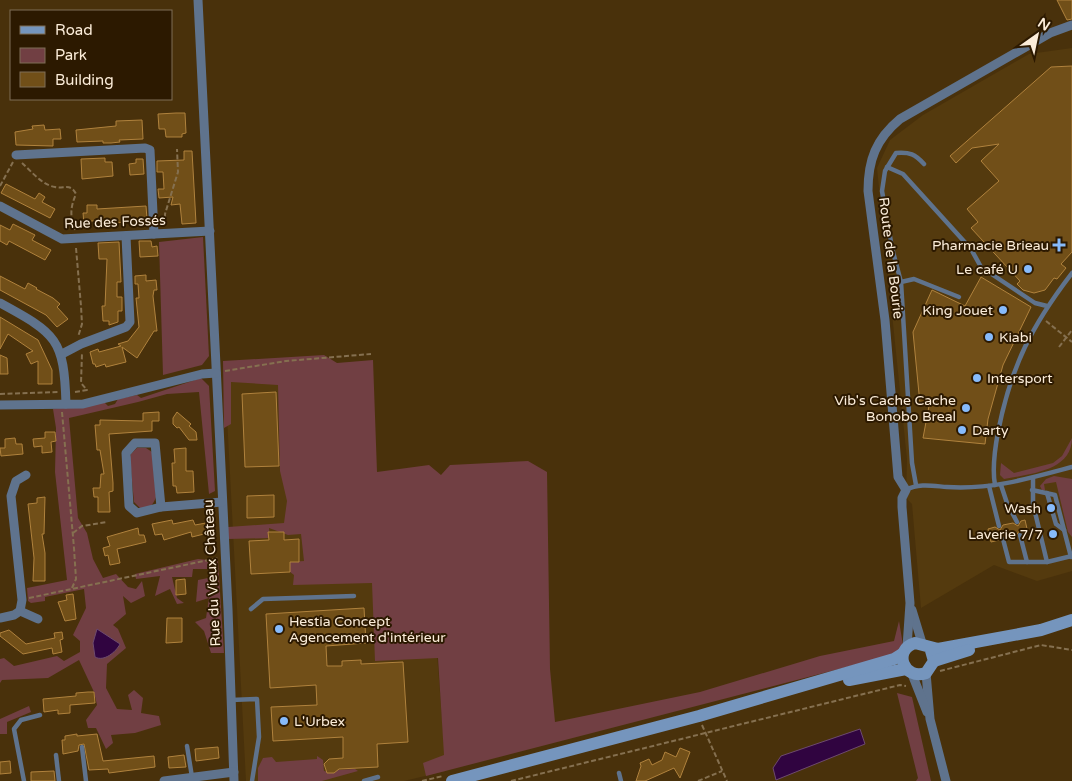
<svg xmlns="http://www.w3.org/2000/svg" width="1072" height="781" viewBox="0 0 1072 781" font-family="'Varela Round',sans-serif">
	<rect width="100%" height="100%" fill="#49310b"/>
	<!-- built -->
	<g fill="#543a0e">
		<polygon points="1072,48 1072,571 1037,581 994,565 921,608 912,504 906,498 907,459 877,168 890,140 923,115 1029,54"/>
		<polygon points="368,368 382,627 435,628 446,771 404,781 246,781 225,378"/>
	</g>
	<!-- green -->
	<g fill="#713f43">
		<polygon points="203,237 209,356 202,365 163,375 159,242"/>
		<polygon points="324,355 337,363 373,360 377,472 429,465 441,475 450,465 528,461 547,472 550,669 555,722 700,692 820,656 894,641 899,621 903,645 900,650 889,656 426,776 423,763 444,755 438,658 375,661 372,583 293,585 294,575 290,572 290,562 304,561 301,534 288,535 269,528 270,538 228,539 228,527 284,523 287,501 280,471 278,385 231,382 231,424 224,428 223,361"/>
		<polygon points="201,378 209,386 215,491 209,494 199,392 167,394 138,402 69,418 78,518 87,533 93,559 103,578 116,574 128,587 136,589 142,581 145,596 131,603 123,596 126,614 113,625 118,629 126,648 107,664 106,688 117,709 132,710 128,695 134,690 143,698 141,713 159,716 161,725 135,733 111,735 113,743 106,749 96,728 88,728 86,720 97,705 94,692 79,660 48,678 2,680 0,683 0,659 4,658 14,666 57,656 64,661 80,652 80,641 73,635 86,608 84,589 45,597 45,601 31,603 28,601 27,588 67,580 55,472 56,428 53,409 104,402 108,406 115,404 118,399 137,395 141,398"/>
		<path d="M 1072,438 C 1072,471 1030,474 1004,479 L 1000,475 L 1001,463 L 1014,473 L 1053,463 L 1062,456 Z"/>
		<path d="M 137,448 L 146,448 L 152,452 L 156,497 C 153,506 149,508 140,508 L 134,502 L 130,458 L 131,454 Z"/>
		<polygon points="1054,476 1072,479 1072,537 1068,532 1056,482 1044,484 1045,490 1042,490 1040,486 1046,479"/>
		<polygon points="198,559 218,561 224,653 211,653 204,631 195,622 206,618 209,598 196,602 198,580 213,577 209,569 193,569 192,577 172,577 177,598 184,603 177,604 170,589 155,596 160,576 136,579 135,574"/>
		<polygon points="897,693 912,697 931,781 916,781 918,778"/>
		<polygon points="29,706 31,712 7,722 7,734 0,734 0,719"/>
		<polygon points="317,756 323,760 324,771 334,773 337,770 355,769 358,771 322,781 258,781 258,768 263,758 272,757 276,762 317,759"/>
	</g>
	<!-- water -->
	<g fill="#300440" stroke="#6d4a6e">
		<path d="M 97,629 L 120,644 C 116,652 104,662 95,657 L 93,643 Z"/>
		<polygon points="860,729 865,744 776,780 773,768 781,756"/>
	</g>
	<!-- building -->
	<g fill="#714f18" stroke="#b0823d">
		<polygon points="1057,0 1072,0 1072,19 1067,20"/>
		<polygon points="1072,66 1072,252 1061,264 1066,268 1057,279 1054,278 1045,290 1034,293 1023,290 1017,284 1020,281 971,228 978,222 967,209 999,181 981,161 999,144 972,148 956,163 950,156 1051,67"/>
		<polygon points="176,113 185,113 186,133 182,134 182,137 166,137 165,129 159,129 158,114"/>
		<polygon points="142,120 143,139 119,140 120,142 111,143 103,143 103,141 77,142 76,130 116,126 116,121"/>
		<polygon points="44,125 45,130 60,129 61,139 53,139 53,146 16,145 15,132 33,129 32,126"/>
		<polygon points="184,151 192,151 196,223 182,224 180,204 171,205 173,197 159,198 158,189 164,189 163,172 157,172 157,161 184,160"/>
		<polygon points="105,158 105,162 112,162 113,176 82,179 81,159"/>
		<polygon points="136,159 143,159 144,174 130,175 129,164 136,163"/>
		<polygon points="6,184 35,199 39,193 45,197 42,202 55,209 50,218 1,193"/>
		<polygon points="87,205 97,205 97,209 146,206 147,219 125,220 125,222 115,223 115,220 91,221 91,224 84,224 83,213 87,213"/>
		<polygon points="13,224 35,235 32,240 51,250 45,260 9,241 7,245 0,241 0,225 10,230"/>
		<polygon points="139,241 151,241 152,247 157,246 158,256 140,257"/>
		<polygon points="119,242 121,282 117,282 117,297 122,297 122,311 118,311 118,322 109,325 109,321 103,321 102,306 105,306 107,259 99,259 98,243"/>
		<polygon points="146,275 146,281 156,280 157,290 154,290 153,296 157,331 154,331 137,358 122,347 126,362 106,367 105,364 96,367 95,364 93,364 90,352 98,349 99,352 121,346 118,344 128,341 139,327 136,298 139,298 138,284 135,284 135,276"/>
		<polygon points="0,276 25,289 28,283 37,288 36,289 53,298 60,304 57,307 68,319 57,327 46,315 0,290"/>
		<polygon points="981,277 1031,307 1003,365 988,419 985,444 923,438 929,406 920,404 913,332 932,290 965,306"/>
		<polygon points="0,317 38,340 52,370 52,384 38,384 38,361 31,364 26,354 33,351 8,334 0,349"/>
		<polygon points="0,355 7,358 8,374 0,374"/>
		<polygon points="276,392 279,466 245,467 242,394"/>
		<polygon points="159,412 159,421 152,421 152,431 109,434 113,483 113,491 109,492 110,512 98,512 98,497 94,497 93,488 100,488 101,474 104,474 100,450 97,450 95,425 100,425 100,420 143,421 143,413"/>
		<polygon points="177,412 191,424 189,426 196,432 197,440 189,440 179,427 177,428 173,424 173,418"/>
		<polygon points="45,432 55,432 56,441 51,442 52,452 42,453 42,446 34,447 33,439 45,438"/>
		<polygon points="15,438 16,444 22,444 23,454 1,456 0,448 5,448 5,439"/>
		<polygon points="186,448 186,471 193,471 194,492 177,493 176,486 173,486 172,463 175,463 174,449"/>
		<polygon points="274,495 274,517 247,518 247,496"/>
		<polygon points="45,497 44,534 42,534 45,553 45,581 33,581 34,558 28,504 37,503 37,498"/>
		<polygon points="172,520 173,524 193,520 195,525 206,523 208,533 192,537 191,532 164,540 162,534 155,535 152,524"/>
		<polygon points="1025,520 1028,533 1024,534 1019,531 1016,536 1007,538 1002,535 999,540 991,542 988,529 995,527 1000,530 1003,525 1013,523 1018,526 1021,521"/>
		<polygon points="138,528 139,535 144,535 146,542 117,549 120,563 110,565 108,555 105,556 103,548 110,546 107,537"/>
		<polygon points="268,532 284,532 284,540 299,539 299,562 290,562 290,572 251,574 249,541 269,540"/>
		<polygon points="185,579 186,594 176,595 176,580"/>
		<polygon points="73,594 76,619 65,621 58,602 67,600 66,595"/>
		<polygon points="364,608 366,643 326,646 327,666 342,666 342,661 361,660 361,664 403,662 408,742 377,744 378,767 339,769 334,773 327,773 324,764 329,759 343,758 343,737 273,741 271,707 317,705 316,685 270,688 266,614"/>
		<polygon points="167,618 182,618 182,642 166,643"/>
		<polygon points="9,630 26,644 55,638 54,633 62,632 63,639 60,640 62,652 53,654 52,648 23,654 0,636 0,633"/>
		<polygon points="88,692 94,692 95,703 70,705 70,713 58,714 58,710 44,712 43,699 76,696 76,693"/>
		<polygon points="77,734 77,736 97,734 103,761 154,756 155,767 109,773 108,769 89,770 84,744 79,745 78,751 63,754 62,740 65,740 65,736"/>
		<polygon points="218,747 219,758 196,761 195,749"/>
		<polygon points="680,748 690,752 680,778 674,768 645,781 636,781 641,766 640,763 649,759 652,765 662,760 665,752 676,757"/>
		<polygon points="184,755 186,767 169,768 168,757"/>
		<polygon points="10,761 11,773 0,774 0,762"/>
		<polygon points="54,771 55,781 31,781 31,772"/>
	</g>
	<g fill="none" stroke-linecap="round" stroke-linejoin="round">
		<!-- path -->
		<g stroke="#857050" stroke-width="2" stroke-dasharray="5 2.5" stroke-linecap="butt">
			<path d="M 22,163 C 31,171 42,185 55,187 C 64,189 71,183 76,194 C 70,208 70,216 75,230"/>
			<polyline points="0,186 13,162"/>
			<polyline points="165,225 165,214 178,172 177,149"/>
			<polyline points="76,248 81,306 82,324 78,337"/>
			<polyline points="1046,321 1072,342"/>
			<polyline points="1059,347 1072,330"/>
			<polyline points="225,371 286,361 371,354"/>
			<polyline points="75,392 87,390 81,383 82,353"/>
			<polyline points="0,394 58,392"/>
			<polyline points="62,412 74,548 76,579 72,588"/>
			<polyline points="73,533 82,526 107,522"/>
			<polyline points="29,598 218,558"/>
			<polyline points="940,671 1041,645 1072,650"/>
			<polyline points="702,725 727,781"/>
			<polyline points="422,781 443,776"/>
			<polyline points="511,781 900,685 906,686"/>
			<polyline points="698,781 722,771"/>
		</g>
		<!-- lane -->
		<g stroke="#5f738d" stroke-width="4.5">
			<polyline points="887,167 903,174 971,249 981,267 1035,303 1047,306"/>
			<polyline points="901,282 914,279 959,297"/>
			<polyline points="1033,478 1033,504 1047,562"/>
			<path d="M 916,485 L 912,463 L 901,282 L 892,248 L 882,191 L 885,171 L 896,153 C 910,152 915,154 924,164"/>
			<path d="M 995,485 C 992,469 995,448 998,432 C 1011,366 1032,325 1072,273"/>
			<polyline points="1001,485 1007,503 1017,522"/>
			<polyline points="989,486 999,526"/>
			<path d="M 906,490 C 919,483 933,486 947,487 C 991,490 1031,478 1072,467"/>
			<polyline points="1032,490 1055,495 1071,557"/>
			<polyline points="1047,493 1056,524 1064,530"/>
			<polyline points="1020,535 1027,562"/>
			<polyline points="1003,539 1009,562 1047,562 1072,556"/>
			<polyline points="251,609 263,599 354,596"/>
			<polyline points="231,700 257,699 259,737 252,781"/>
			<polyline points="187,746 192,777"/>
			<polyline points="82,747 86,781"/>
			<polyline points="56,755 59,781"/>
			<polyline points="619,773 621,781"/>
			<polyline points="24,781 14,729 21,720 40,715"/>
			<polyline points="364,781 378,777"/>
		</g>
		<!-- street -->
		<g stroke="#5f738d" stroke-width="9">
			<polyline points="198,0 228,609 234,781"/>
			<polyline points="16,155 145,148 150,150 154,234"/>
			<polyline points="0,206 62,239 210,231"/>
			<path d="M 0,303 C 57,334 64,339 66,404"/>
			<polyline points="62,354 81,344 126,327 130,322 126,236"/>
			<polyline points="0,405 83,404 202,374 216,373"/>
			<polygon points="135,443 155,443 161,507 137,513 129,506 126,453"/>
			<polyline points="161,507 222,502"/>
			<polyline points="912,610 922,643"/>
			<polyline points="20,611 22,600 11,496 16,481 26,475"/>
			<polyline points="20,611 38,619"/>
			<polyline points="0,618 14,615 20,611"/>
			<path d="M 907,647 L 910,603 L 902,507 L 902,498 L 906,490 L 898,477 L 885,320 L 868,191 C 868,160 876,139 900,119 L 1050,33 L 1072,25"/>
			<polyline points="926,673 930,719 946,781"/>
			<polyline points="912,674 927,712"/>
			<polyline points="164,781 234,772"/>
		</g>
		<!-- secondary -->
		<g stroke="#7595bd" stroke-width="12">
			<path d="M 930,647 L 934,661 L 926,673 C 904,681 892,650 915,643 L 938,649 L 1041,630 L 1072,620"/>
			<polyline points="934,661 969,650"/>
			<polyline points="849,680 906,669"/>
			<polyline points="452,781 699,716 894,659 902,654"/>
		</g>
	</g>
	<!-- markers -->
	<g fill="#87bbfb" stroke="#2c1900" stroke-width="2">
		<path d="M1056.5 237.5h5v5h5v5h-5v5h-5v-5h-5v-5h5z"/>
		<circle cx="1028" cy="269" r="5"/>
		<circle cx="1003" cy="310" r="5"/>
		<circle cx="989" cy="337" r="5"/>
		<circle cx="977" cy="378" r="5"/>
		<circle cx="966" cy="408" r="5"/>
		<circle cx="962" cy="430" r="5"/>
		<circle cx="1051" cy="508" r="5"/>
		<circle cx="1053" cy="534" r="5"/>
		<circle cx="279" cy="629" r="5"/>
		<circle cx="284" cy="721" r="5"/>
	</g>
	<g text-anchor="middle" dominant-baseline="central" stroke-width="4" stroke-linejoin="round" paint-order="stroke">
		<!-- street labels -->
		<g font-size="14" fill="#fcedd9" stroke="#2c1900">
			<text transform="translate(115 222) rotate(-2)">Rue des Fossés</text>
			<text transform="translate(891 258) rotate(83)">Route de la Bourie</text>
			<text transform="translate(212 573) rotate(-93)">Rue du Vieux Château</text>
		</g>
		<!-- poi labels -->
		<g font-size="14" fill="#fcedd9" stroke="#2c1900" text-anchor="end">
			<text x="1049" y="245">Pharmacie Brieau</text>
			<text x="1018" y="269">Le café U</text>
			<text x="993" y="310">King Jouet</text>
			<text x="999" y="337" text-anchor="start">Kiabi</text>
			<text x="987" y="378" text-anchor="start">Intersport</text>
			<text x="956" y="400">Vib's Cache Cache<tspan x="956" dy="16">Bonobo Breal</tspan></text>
			<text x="972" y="430" text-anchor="start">Darty</text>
			<text x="1041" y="508">Wash</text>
			<text x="1043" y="534">Laverie 7/7</text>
			<text x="289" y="621" text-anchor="start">Hestia Concept<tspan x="289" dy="16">Agencement d'intérieur</tspan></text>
			<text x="294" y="721" text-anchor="start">L'Urbex</text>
		</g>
	</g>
	<!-- legend -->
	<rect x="10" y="10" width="162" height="90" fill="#2c1900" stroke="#7f6e57"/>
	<rect x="20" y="26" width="25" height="8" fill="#7595bd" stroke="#7f6e57"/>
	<text x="55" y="35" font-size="15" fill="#fcedd9">Road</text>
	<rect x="20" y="48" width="25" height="15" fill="#713f43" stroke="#7f6e57"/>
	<text x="55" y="60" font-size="15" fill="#fcedd9">Park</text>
	<rect x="20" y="72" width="25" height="15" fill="#714f18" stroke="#7f6e57"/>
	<text x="55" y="85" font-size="15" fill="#fcedd9">Building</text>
	<!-- north arrow -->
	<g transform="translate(1037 35) rotate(33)" stroke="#2c1900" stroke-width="4" paint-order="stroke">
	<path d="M0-4L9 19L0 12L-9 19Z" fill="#fcedd9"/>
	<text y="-8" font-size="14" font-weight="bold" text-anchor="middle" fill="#fcedd9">N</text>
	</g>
</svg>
